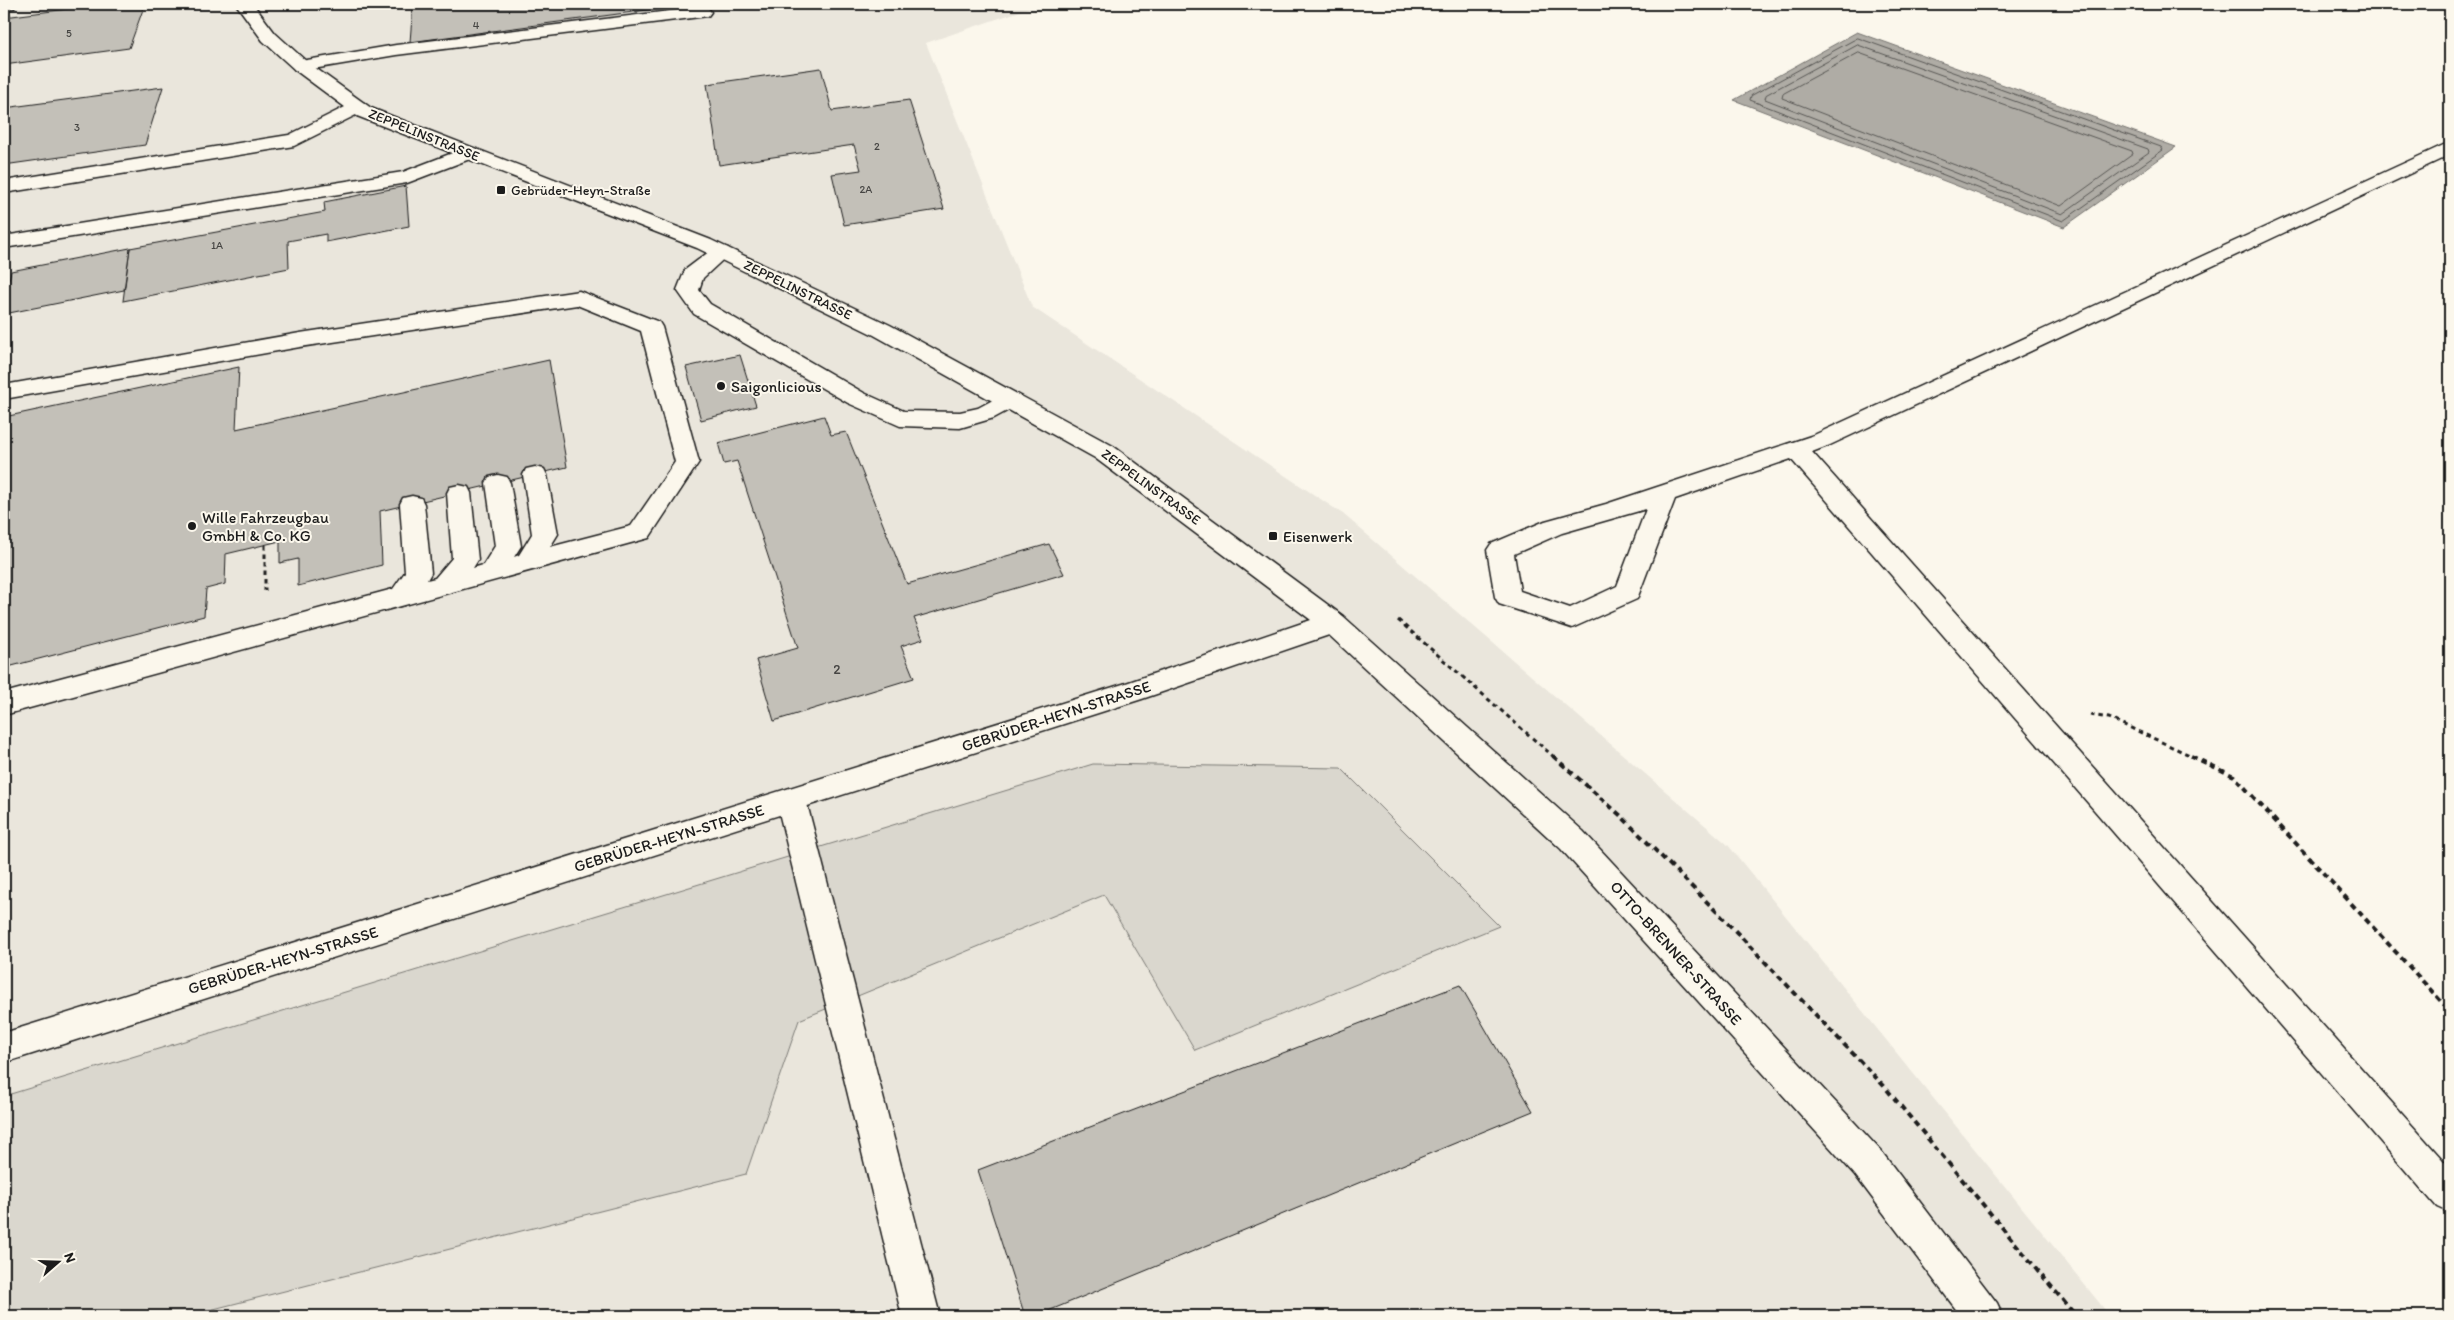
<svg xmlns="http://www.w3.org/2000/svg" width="2454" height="1320" viewBox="0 0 2454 1320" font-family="Itim,sans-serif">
	<rect width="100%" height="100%" fill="#fbf7ec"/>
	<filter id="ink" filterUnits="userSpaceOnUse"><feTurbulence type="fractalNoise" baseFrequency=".02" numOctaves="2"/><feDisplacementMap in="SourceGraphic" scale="10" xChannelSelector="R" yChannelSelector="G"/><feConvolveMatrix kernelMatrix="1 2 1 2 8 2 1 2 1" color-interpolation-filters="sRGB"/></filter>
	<g filter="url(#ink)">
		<!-- built -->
		<polygon fill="#eae6dc" points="4,4 1041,4 926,43 1032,307 1343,514 1728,845 2110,1316 4,1316"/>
		<!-- green -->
		<polygon fill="#dad7ce" stroke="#7b7a75" points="1093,764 1341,768 1499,926 1195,1050 1104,895 799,1020 746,1174 186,1316 4,1316 4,1096"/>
		<!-- water -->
		<polygon fill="#afaca5" stroke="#74726e" points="1857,32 2176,147 2064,227 1734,100"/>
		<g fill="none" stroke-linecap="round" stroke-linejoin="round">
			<!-- shore -->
			<g stroke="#575653" stroke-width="1">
				<polygon points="1858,38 2161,147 2163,150 2063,221 1750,100 1751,96"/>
				<polygon points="1858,45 2148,149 2149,152 2062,214 1765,99 1766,95"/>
				<polygon points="1859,53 2132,151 2133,154 2061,206 1782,98 1783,94"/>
			</g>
		</g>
		<!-- building -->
		<g fill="#c3c0b8" stroke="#1c1c1c">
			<polygon points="108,4 145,4 129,48 4,65 4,17"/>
			<polygon points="413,4 669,4 670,7 410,42"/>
			<polygon points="821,68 832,111 909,100 944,209 844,225 832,174 861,170 854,145 719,165 707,84"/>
			<polygon points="163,87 145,145 4,165 4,108"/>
			<polygon points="406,186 409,226 326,242 326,234 288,241 289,268 123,301 130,248 325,212 324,202"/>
			<polygon points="130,248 124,290 4,314 4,302 11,271"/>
			<polygon points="740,355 756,406 701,420 686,367"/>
			<polygon points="549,360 567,467 380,511 382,565 298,586 298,559 280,563 280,541 226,554 225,584 206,589 204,616 4,668 4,417 239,367 236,429"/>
			<polygon points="824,416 831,435 846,432 907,584 1049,544 1064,574 914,618 923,639 901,646 914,678 774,721 756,660 798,648 737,461 724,464 718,443"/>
			<polygon points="1460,985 1533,1111 1036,1316 1025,1316 978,1170"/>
		</g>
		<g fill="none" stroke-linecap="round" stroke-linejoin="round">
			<!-- service casing -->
			<g stroke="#1c1c1c" stroke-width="3">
				<g id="service">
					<polygon points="4,4 16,4 14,8 4,9"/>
					<polygon points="702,7 708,8 711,12 708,16 396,55 301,71 295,70 292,66 295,62 301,61 396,45"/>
					<polygon points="357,101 364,103 366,107 364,111 294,146 4,193 4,181 289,135"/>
					<path d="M 2450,142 L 2450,155 L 1830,445 L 1812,452 L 2450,1168 L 2450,1213 L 2437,1207 L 1791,459 L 1675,499 L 1637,599 L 1572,628 L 1499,604 L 1495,597 L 1487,550 L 1491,544 L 1545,521 L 1606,504 L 1814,435 ZM 1646,509 L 1617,586 L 1570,608 L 1520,591 L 1514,554 L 1562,533 Z"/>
					<polygon points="468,147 475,149 478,153 475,157 407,183 4,248 4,236 403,172"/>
					<polygon points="721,246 728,248 731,252 703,278 699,290 710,304 864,393 904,411 960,412 978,408 1002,395 1010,393 1018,395 1022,400 1018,405 994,418 960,428 900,426 848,403 694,314 677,290 685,270 714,248"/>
					<polygon points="579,291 659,322 662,327 699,462 649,538 4,715 4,693 393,589 405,572 400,504 403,498 412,496 421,498 424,504 431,573 427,580 435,578 452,558 447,493 450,487 459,485 468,487 471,493 478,560 473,568 483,565 495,546 486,483 489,477 498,475 507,477 510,483 521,546 514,557 519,555 532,534 523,475 526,469 535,467 544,469 547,475 558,534 550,547 631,526 675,462 641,331 577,305 300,347 4,399 4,385 300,333"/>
					<polygon points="791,788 802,792 806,800 940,1316 902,1316 776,800 780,792"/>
				</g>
			</g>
			<!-- minor casing -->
			<g stroke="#1c1c1c" stroke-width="3">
				<polygon id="minor" points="236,4 253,4 275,33 307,62 371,108 711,240 890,325 1113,446 1263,557 1343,616 1583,831 1881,1151 1997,1303 2003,1316 1961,1316 1855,1175 1561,849 1329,635 1142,699 4,1063 4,1033 1123,684 1311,620 1095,458 874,335 697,248 357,116 295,70 263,41"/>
			</g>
			<!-- path-far1 -->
			<g stroke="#1c1c1c" stroke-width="3" stroke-dasharray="4.5 4" stroke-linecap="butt">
				<polyline points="265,545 265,591"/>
				<polyline points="1398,620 1554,757"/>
				<polyline points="2090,715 2109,718 2194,757"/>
			</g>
			<!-- path -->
			<g stroke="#1c1c1c" stroke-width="4" stroke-dasharray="6 4.5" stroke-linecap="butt">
				<polyline points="1553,756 1620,815 1719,914 1884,1086 2076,1316"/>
				<polyline points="2191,756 2234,776 2450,1011"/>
			</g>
			<!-- service -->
			<use href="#service" fill="#fbf7ec" fill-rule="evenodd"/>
			<!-- minor -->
			<use href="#minor" fill="#fbf7ec" fill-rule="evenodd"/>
		</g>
	</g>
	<!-- markers -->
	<g fill="#1c1c1c" stroke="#fbf7ec" stroke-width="2">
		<rect x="496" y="185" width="10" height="10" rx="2.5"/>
		<circle cx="721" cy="386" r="5"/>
		<circle cx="192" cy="526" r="5"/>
		<rect x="1268" y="531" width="10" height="10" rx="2.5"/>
	</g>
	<g text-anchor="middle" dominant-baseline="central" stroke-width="4" stroke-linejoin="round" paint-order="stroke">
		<!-- far-number labels -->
		<g font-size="11" fill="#464543">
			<text x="476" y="25">4</text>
			<text x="69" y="33">5</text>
			<text x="77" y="127">3</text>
			<text x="877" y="146">2</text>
			<text x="866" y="189">2A</text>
			<text x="217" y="245">1A</text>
		</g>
		<!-- far-street labels -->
		<g font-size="14" fill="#1c1c1c" stroke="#fbf7ec">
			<text transform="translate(424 135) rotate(22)">ZEPPELINSTRASSE</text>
			<text transform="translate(798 290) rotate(26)">ZEPPELINSTRASSE</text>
			<text transform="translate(1151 487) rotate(36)">ZEPPELINSTRASSE</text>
		</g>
		<!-- far-poi labels -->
		<g font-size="14" fill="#1c1c1c" stroke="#fbf7ec" text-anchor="start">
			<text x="511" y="190">Gebrüder-Heyn-Straße</text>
		</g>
		<!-- number labels -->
		<g font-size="14" fill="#464543">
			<text x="837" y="669">2</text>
		</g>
		<!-- poi labels -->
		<g font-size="16" fill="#1c1c1c" stroke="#fbf7ec" text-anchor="start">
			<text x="731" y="386">Saigonlicious</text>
			<text x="202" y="517">Wille Fahrzeugbau<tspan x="202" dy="18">GmbH &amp; Co. KG</tspan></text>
			<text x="1283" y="536">Eisenwerk</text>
		</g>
		<!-- street labels -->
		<g font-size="16" fill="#1c1c1c" stroke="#fbf7ec">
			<text transform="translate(1056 716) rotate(-18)">GEBRÜDER-HEYN-STRASSE</text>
			<text transform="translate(669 838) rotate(-17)">GEBRÜDER-HEYN-STRASSE</text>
			<text transform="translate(1676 953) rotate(48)">OTTO-BRENNER-STRASSE</text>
			<text transform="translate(283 960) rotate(-17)">GEBRÜDER-HEYN-STRASSE</text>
		</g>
	</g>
	<!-- margin -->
	<rect width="2454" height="1320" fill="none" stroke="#fbf7ec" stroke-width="20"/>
	<rect x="10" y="10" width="2434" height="1300" fill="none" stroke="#1c1c1c" stroke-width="2" filter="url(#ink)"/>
	<!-- north arrow -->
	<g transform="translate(58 1262) rotate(70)" stroke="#fbf7ec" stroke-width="4" paint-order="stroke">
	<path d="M0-4L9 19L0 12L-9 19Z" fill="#1c1c1c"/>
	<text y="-8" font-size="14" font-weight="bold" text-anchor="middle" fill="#1c1c1c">N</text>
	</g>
</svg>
